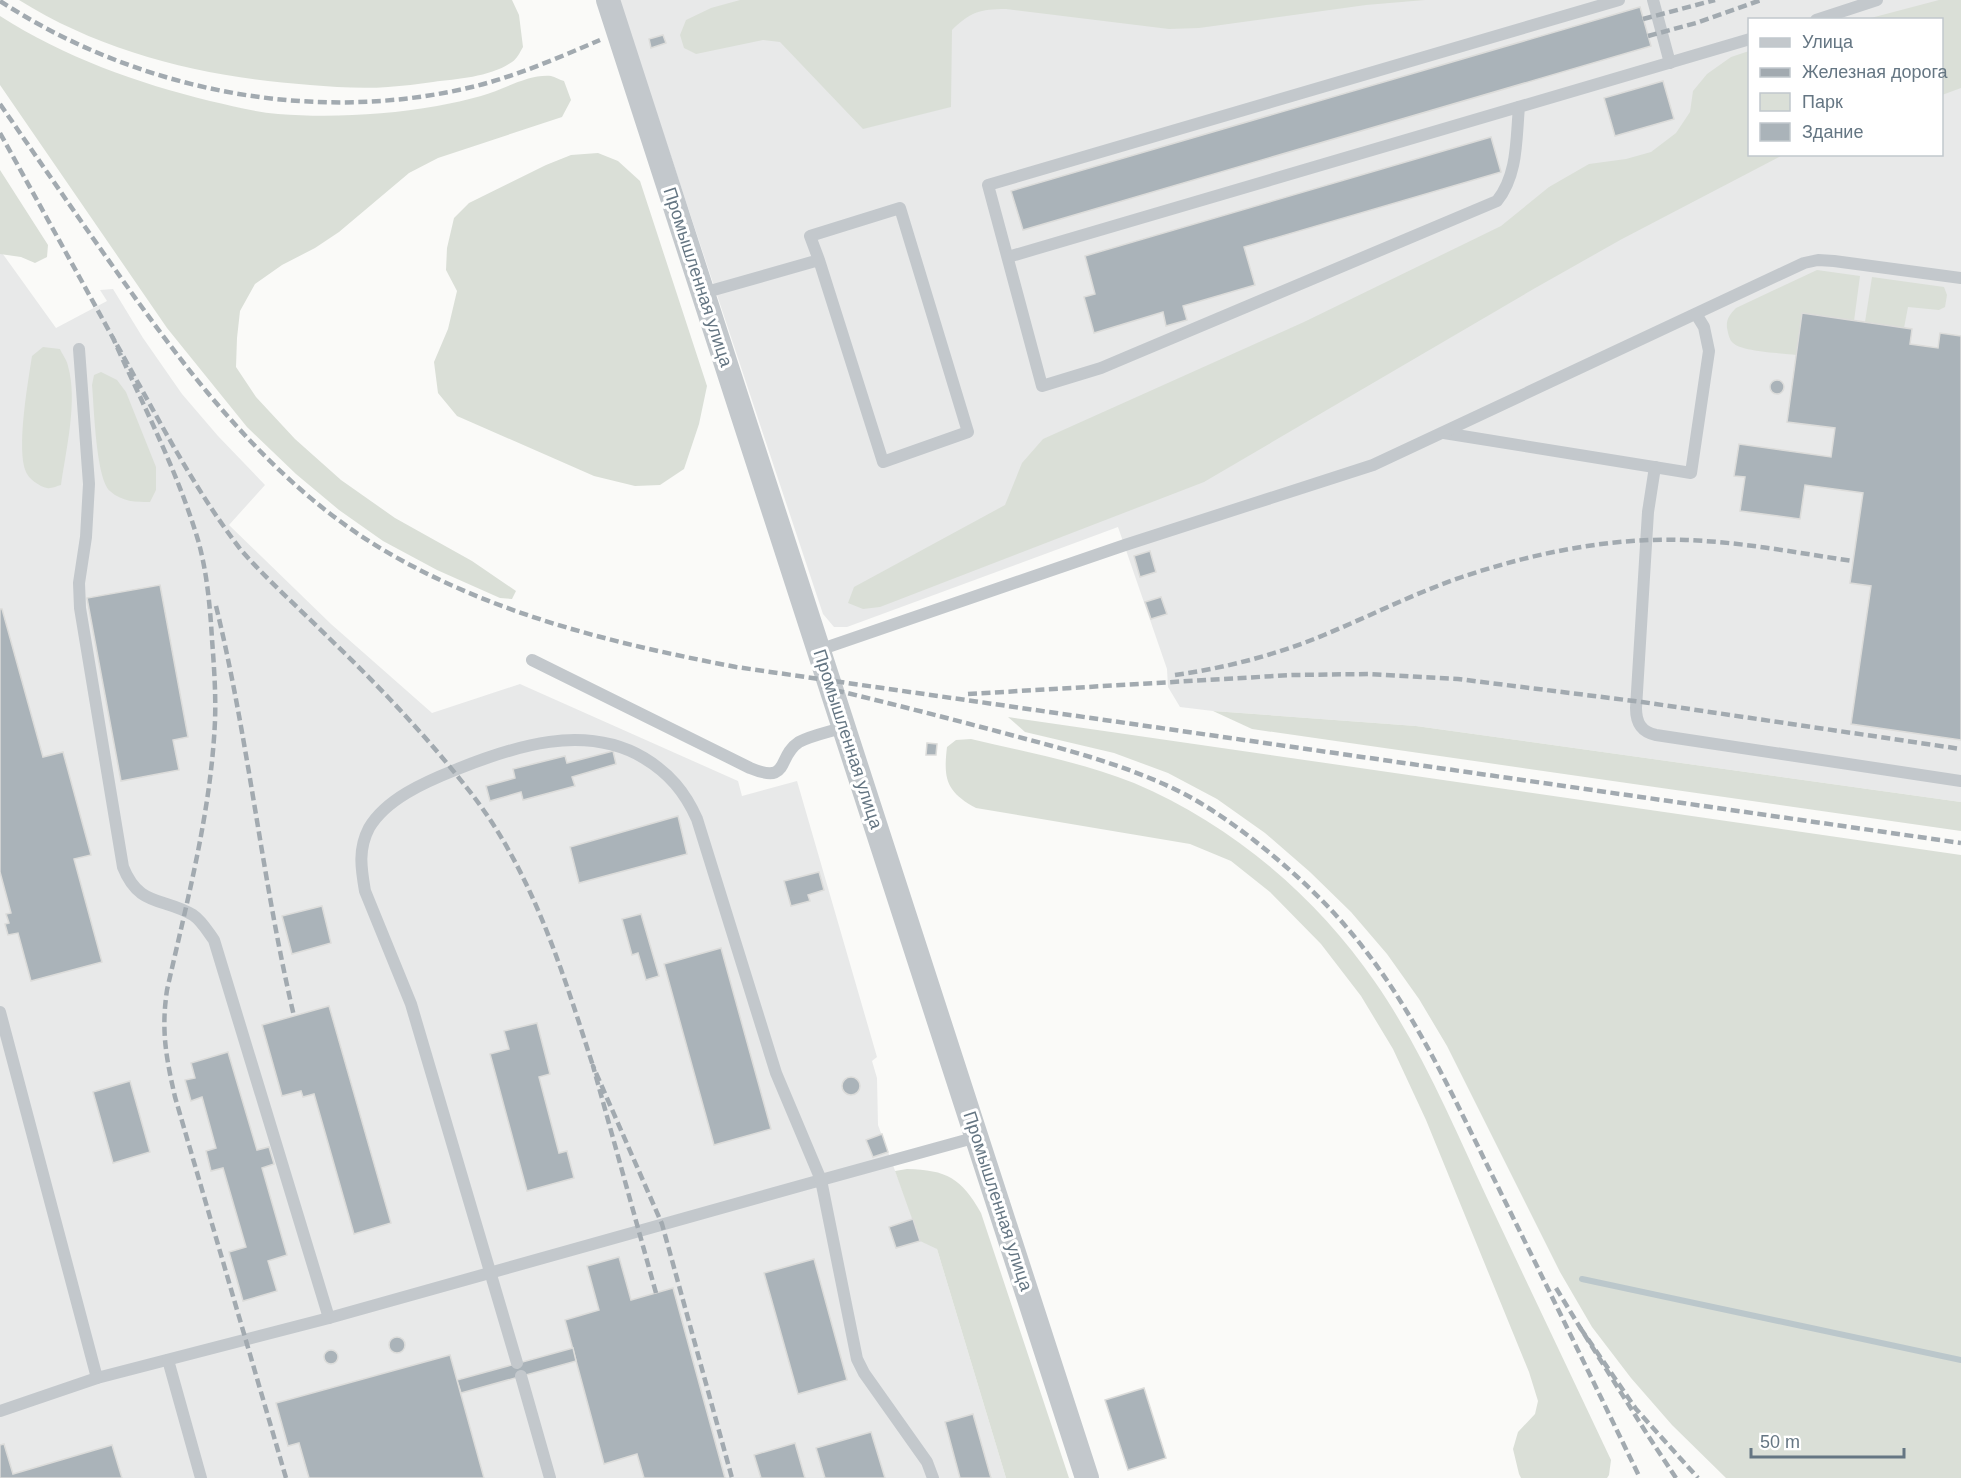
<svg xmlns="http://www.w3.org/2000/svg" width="1961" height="1478" viewBox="0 0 1961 1478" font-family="Helvetica,sans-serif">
	<rect width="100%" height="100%" fill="#fafaf8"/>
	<!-- built -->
	<g fill="#e8e9e9" fill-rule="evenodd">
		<path d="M 619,0 L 1961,0 L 1961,802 L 1416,726 L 1213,711 L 1180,707 L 1168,687 L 1167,669 L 1118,527 L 847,627 L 834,627 L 823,614 ZM 1750,20 L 1942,20 L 1942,154 L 1750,154 Z"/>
		<polygon points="0,250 56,328 107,301 100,290 113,289 143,338 182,394 218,436 265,485 229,525 331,624 432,713 520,684 738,781 742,796 797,781 877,1057 872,1061 877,1078 878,1125 913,1219 937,1249 1006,1478 0,1478"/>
	</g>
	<!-- green -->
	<g fill="#dadfd7">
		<path d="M 19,0 L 512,0 L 519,15 L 523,47 C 520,52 517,59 512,62 C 491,77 458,79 433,82 C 418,84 403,86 388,87 C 362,89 335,87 310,85 C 209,78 105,54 19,0 Z"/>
		<path d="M 740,0 L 1425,0 L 1366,5 L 1199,28 L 1169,29 L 1006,9 C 980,9 970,12 952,30 L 951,107 L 863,129 L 780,42 L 763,40 L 696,54 L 684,48 L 680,35 L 686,20 L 711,8 Z"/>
		<polygon points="1939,0 1961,0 1961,88 1942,95 1942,20 1867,19"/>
		<path d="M 0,16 C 64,57 137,83 210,101 C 232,106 255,112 278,114 C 330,118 385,115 437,106 C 452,103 467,100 481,96 C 503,90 528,74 551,76 C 555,77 560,80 564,81 L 571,100 L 562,117 L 438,158 L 409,173 L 339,232 L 315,248 L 282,265 L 255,284 L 240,311 L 237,338 L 236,367 L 256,397 L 295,439 L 341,480 L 395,518 L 472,561 L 516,591 L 512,599 L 500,598 L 437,570 L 383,541 L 339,510 L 296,474 L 247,427 L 167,328 L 0,85 Z"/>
		<polygon points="1749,51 1750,154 1783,155 1622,239 1537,287 1204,482 880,607 863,609 848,603 854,587 1005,505 1022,463 1043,439 1304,322 1501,226 1549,187 1589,164 1626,159 1651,152 1676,133 1690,112 1693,91 1707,74 1731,57"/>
		<polygon points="598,153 618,161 640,181 707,386 699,424 684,469 660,485 635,486 594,476 457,416 438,393 434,362 448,329 457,291 446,270 447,248 454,218 469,203 546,165 571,155"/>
		<polygon points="0,170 48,245 47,257 35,263 21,257 0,254"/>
		<path d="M 1817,270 L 1860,276 L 1854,321 L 1802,313 L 1796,355 C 1782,353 1740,352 1732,342 C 1729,339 1728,332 1727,328 C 1726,319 1730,314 1736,308 Z"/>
		<polygon points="1872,277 1944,287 1947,295 1945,307 1939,310 1908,307 1904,328 1865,322"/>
		<path d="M 43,347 L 60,349 C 62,354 67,360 68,366 C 78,401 66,449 61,485 C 57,486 51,489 47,488 C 40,487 28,478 26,472 C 16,450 28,382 32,356 Z"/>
		<path d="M 101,372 L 117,380 L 126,392 L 156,467 L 156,490 L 150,502 C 136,502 122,502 110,491 C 96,479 94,406 92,385 L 94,375 Z"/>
		<polygon points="1213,711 1416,726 1961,802 1961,831 1252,729"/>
		<polygon points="1008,717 1961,855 1961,1478 1726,1478 1672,1425 1631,1378 1592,1327 1560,1272 1447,1046 1419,999 1387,954 1351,912 1310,872 1265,833 1217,799 1168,773 1114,753 1025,732"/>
		<path d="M 971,739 C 1026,752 1081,762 1134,783 C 1231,824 1316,896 1375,982 C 1422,1050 1454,1127 1488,1200 C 1529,1287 1570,1373 1611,1460 L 1609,1475 L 1607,1478 L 1521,1478 L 1519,1474 L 1513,1449 L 1518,1432 L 1535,1414 L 1538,1401 L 1529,1372 L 1426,1120 L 1393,1049 L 1361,996 L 1321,944 L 1270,892 L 1231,861 L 1190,844 L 976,808 C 947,792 943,780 947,747 L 956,740 Z"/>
		<path d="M 907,1169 C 947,1170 961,1178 981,1213 L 1069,1478 L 1006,1478 L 937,1249 L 920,1241 L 895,1171 Z"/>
	</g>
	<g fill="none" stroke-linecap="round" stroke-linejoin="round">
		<!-- stream -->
		<polyline stroke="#bbc7cb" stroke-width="6" points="1582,1279 1961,1360"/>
	</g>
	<!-- building -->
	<g fill="#aab3b9" stroke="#dcdcda" stroke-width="1.5">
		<polygon points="1640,7 1651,46 1023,230 1011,191"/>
		<polygon points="663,35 666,43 651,48 649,39"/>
		<polygon points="1663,81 1674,119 1615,136 1604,98"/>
		<polygon points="1491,137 1501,172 1244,247 1255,285 1183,306 1187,320 1166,326 1163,312 1094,333 1084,297 1095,294 1085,256"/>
		<polygon points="1802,313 1912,329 1910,344 1938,348 1940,333 1961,336 1961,740 1851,724 1871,586 1850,583 1863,493 1805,485 1800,519 1740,511 1745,477 1734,476 1739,444 1831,457 1835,428 1787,422"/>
		<circle cx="1777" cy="387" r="7"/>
		<polygon points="1150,551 1156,572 1140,577 1134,556"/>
		<polygon points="160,585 188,737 173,740 179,770 121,781 87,598"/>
		<polygon points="1161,597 1167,614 1151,619 1145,602"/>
		<polygon points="0,609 2,609 43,757 63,752 91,855 74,859 102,962 31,981 18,933 8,935 5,924 9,923 6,914 11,913 0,872"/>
		<polygon points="927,743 937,744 936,755 926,755"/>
		<polygon points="613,751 616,764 572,777 575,786 523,800 521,792 490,801 486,786 515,778 513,769 565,756 567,763"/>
		<polygon points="678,816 687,854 579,883 570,847"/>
		<polygon points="819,872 824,890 808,895 810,901 791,906 784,881"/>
		<polygon points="322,906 331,943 292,954 282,916"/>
		<polygon points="641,914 659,976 646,980 638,953 632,955 622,919"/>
		<polygon points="721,948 771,1129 714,1145 664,964"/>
		<polygon points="329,1006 391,1223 354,1234 314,1094 303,1097 301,1091 282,1096 262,1025"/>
		<polygon points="537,1023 550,1074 539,1077 559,1153 567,1151 574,1178 527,1191 490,1054 509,1049 504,1031"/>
		<polygon points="228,1052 257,1150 269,1147 274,1164 262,1168 287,1255 268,1261 277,1291 243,1301 229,1252 246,1247 223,1168 211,1171 206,1151 216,1148 202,1097 191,1101 185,1080 195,1078 191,1063"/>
		<circle cx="851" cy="1086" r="9"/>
		<polygon points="130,1081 150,1152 113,1163 93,1092"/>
		<polygon points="882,1134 888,1152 873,1157 866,1140"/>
		<polygon points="913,1219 920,1241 896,1248 889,1227"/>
		<polygon points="619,1257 631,1300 673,1288 725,1478 644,1478 637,1454 604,1464 565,1320 599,1310 587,1266"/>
		<polygon points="814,1259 847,1380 798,1394 764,1273"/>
		<circle cx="397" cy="1345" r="8"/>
		<polygon points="573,1348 576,1361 461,1393 457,1380"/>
		<circle cx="331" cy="1357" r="7"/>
		<polygon points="450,1355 484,1478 309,1478 299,1443 288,1446 276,1403"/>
		<polygon points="1144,1388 1166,1458 1128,1470 1105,1400"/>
		<polygon points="973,1414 991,1478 960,1478 945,1422"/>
		<polygon points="871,1432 885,1478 825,1478 816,1448"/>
		<polygon points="795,1443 805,1478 761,1478 754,1455"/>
		<polygon points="4,1444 13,1474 112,1445 122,1478 0,1478 0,1445"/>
	</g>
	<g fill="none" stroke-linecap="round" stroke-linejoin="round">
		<!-- lane -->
		<g stroke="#c3c8cc" stroke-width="12">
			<polyline points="1653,0 1670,63"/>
			<polyline points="1816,20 1877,0"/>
			<path d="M 1519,107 C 1516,139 1518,175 1497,201 L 1127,357 L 1101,368 L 1042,386 L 988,185 L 1619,0"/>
			<polyline points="1008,257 1750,39"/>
			<polyline points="703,293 819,260 810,236 900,208 968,432 883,462 819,260"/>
			<path d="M 79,349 L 89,484 L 86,537 L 79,583 L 80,608 L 123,867 C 139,907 162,897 193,915 C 202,921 208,932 214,940 L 329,1318"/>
			<polyline points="1444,433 1691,473 1709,351 1704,327 1696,314"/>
			<path d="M 1655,467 L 1648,512 L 1636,708 C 1636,722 1641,732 1656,735 L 1961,781"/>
			<polyline points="819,650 1125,545 1373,465 1804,263 1818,260 1834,261 1961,278"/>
			<path d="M 532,660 L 750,768 C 791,785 776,757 799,742 C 812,735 830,732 844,727"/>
			<polyline points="0,1012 97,1378 329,1318 821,1180 857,1359 864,1373 927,1462 933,1478"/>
			<polyline points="168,1360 201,1478"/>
			<path d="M 517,1363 L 411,1004 L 365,891 C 361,868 358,849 369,828 C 386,799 425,782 455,770 C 514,746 585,723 644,758 C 669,773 685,792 697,819 L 776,1073 L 821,1180 L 977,1137"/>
			<polyline points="521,1376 550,1478"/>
			<polyline points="0,1411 97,1378"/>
		</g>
		<!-- street -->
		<polyline stroke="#c3c8cc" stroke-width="24" points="608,0 1087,1478"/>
		<!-- rail -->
		<g stroke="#a2aab0" stroke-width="4.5" stroke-dasharray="9 4.5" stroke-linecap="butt">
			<path d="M 0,1 C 138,91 315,126 476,86 C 519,75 560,57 600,40"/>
			<polyline points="1643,19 1715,0"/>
			<polyline points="1648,36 1696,23 1761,0"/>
			<path d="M 0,104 C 38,159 75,213 114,268 C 190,376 274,488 392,555 C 499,616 616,644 736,667 L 1961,843"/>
			<polyline points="0,133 113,338"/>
			<path d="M 216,606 C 249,741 262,881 294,1016"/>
			<path d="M 1175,675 C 1225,668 1276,655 1324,635 C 1370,616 1415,593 1462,577 C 1533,553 1612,537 1686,540 C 1742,542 1798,553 1853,561"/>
			<path d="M 822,687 C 885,702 948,718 1011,735 C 1064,749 1118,763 1168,786 C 1201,801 1231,822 1260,845 C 1291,870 1322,898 1348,929 C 1413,1005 1454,1099 1498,1187 C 1546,1284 1593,1381 1640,1478"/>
			<polyline points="968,694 1292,675 1370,674 1458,679 1642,702 1961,749"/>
			<polyline points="1556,1288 1581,1329"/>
			<polyline points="656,1293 593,1066 662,1224 732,1478"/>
			<path d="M 286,1478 L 175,1097 C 166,1057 161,1031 167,990 C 187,901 211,812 215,721 C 216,694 214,666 212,639 C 210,606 207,572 198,540 C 177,470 143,405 113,338 C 154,410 191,485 241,550 C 269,582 301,610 331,640 C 382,689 431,741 474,797 C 534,876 563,973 593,1066"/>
			<polyline points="1676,1478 1647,1434 1581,1329 1636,1409 1698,1478"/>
		</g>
	</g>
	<g text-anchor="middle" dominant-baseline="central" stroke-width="6" stroke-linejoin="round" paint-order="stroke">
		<!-- street labels -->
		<g font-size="18" fill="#657683" stroke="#fff">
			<text transform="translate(698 277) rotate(72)">Промышленная улица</text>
			<text transform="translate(848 739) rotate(72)">Промышленная улица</text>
			<text transform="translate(998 1201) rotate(72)">Промышленная улица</text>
		</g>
	</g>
	<!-- legend -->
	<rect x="1748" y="18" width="195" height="138" fill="#ffffff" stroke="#c1c8cd" stroke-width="1.5"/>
	<rect x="1760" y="38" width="30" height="9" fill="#c3c8cc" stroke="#c1c8cd" stroke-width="1.5"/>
	<text x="1802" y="48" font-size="18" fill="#657683">Улица</text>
	<rect x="1760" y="68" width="30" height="9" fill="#a2aab0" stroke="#c1c8cd" stroke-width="1.5"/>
	<text x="1802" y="78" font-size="18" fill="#657683">Железная дорога</text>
	<rect x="1760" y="93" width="30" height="18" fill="#dadfd7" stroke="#c1c8cd" stroke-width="1.5"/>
	<text x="1802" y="108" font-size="18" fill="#657683">Парк</text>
	<rect x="1760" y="123" width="30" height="18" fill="#aab3b9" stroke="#c1c8cd" stroke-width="1.5"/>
	<text x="1802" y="138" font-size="18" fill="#657683">Здание</text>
	<!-- scale -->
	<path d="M1751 1448v9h153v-9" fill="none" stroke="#657683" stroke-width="3"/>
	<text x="1760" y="1448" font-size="18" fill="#657683" stroke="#ffffff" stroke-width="4.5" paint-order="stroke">50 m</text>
</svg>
